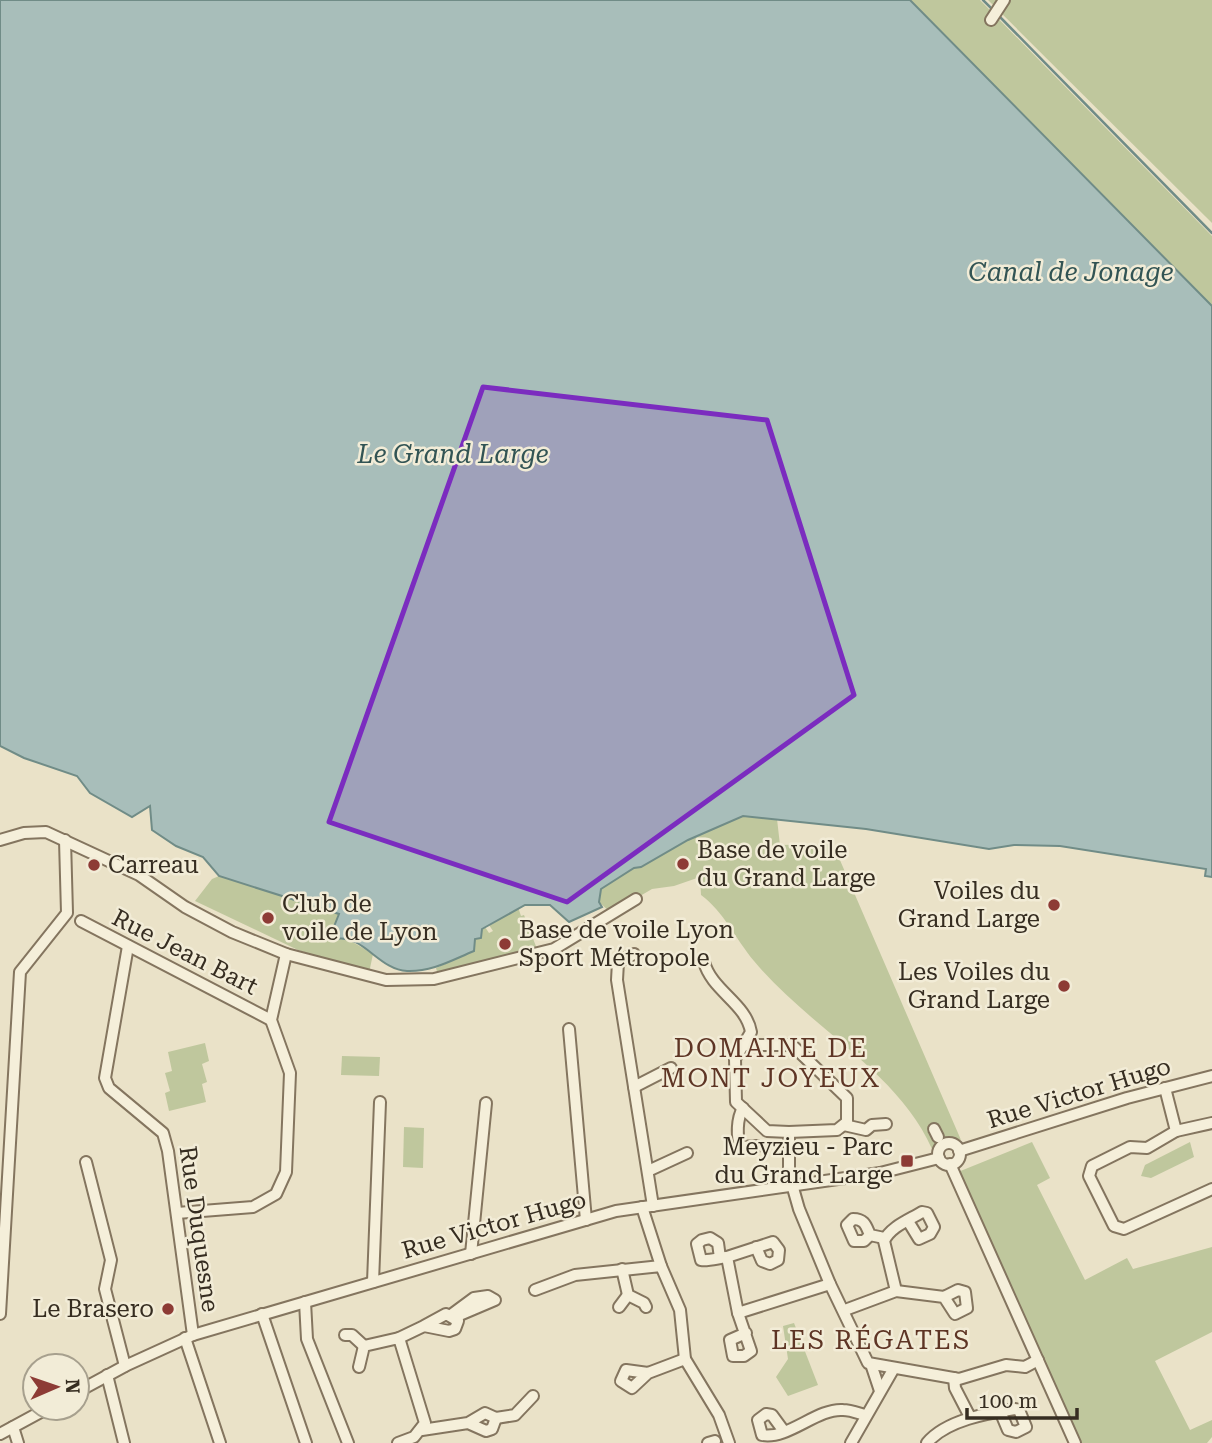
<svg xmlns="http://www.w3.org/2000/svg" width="1212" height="1443" viewBox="0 0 1212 1443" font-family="'Roboto Serif',serif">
	<rect width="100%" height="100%" fill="#eae2c8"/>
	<!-- green -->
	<g fill="#bfc79d">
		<polygon points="910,0 980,0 1212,236 1212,306"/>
		<polygon points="988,0 1212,0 1212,223"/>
		<path d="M 743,816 L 777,819 L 780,845 L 833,844 L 961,1140 C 949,1135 938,1137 932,1149 C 898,1071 807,1026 754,961 C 735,938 724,912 701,895 L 700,877 L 674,886 L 652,889 L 611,913 L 599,902 L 601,889 L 634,868 L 641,867 L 688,840 Z"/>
		<polygon points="219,876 339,914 337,927 344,937 373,954 369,973 298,950 195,901 212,879"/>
		<polygon points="518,907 521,916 524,915 537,949 438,975 436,968 474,951 475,938 481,938 481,929 485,927 489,933 493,931 489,925"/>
		<polygon points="205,1043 209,1061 202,1064 207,1082 202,1084 206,1102 169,1111 165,1093 170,1091 165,1073 172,1071 168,1052"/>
		<polygon points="342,1056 380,1057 379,1076 341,1075"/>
		<polygon points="404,1127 424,1128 423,1168 403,1167"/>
		<polygon points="1032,1142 1050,1178 1037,1185 1085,1280 1127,1258 1133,1269 1212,1247 1212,1332 1155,1361 1190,1430 1212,1420 1212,1437 1207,1443 1081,1443 958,1172"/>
		<polygon points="1190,1142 1194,1157 1151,1178 1141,1176 1145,1165"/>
		<polygon points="794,1323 818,1385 788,1396 776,1377 788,1359 783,1326"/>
	</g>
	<!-- water -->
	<path fill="#a8beba" stroke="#708c87" stroke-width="2" d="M 0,0 L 910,0 L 1212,306 L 1212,877 L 1205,876 L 1206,869 L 1060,846 L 1014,845 L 989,849 L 866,829 L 743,816 L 688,840 L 641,867 L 634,868 L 601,889 L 599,902 L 602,907 L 569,922 L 550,905 L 525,905 L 482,929 L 481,938 L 475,939 L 474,951 C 452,960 432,972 407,971 C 379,970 363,934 336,939 L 331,934 L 339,914 L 219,876 L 203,857 L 176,846 L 152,830 L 150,806 L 132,817 L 90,793 L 77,776 L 24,758 L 0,746 Z"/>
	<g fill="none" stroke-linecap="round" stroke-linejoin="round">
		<!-- stream -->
		<g stroke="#708c87" stroke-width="2.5">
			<polyline points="983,0 994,11"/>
			<polyline points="998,15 1212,233"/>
		</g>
		<!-- minor casing -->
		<g stroke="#84755f" stroke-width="14">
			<g id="minor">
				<polyline points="991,20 1004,0"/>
				<polyline points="0,840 24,833 46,832 139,875 185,907 232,932 286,954 386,980 434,979 554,949 636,899"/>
				<polyline points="81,921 271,1020"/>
				<polyline points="128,946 105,1078 109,1088 163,1133 168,1151 193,1335"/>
				<polyline points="634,954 618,962 617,980 653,1206"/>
				<path d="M 704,962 C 712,991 746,1003 751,1032 L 735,1059 L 736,1102 L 767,1131 L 789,1132 L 789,1174 L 799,1209 L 830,1284 L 868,1363 L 959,1379 L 1006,1365 L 1025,1367 L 1038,1360"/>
				<polyline points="569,1029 586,1220"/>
				<polyline points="746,1045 792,1045 847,1098 847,1122 837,1130 789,1132"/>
				<polyline points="634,1087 671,1068"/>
				<polyline points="1165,1088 1176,1131 1212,1123"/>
				<path d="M 743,1108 C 737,1118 736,1137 741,1147 L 757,1146"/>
				<polyline points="844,1125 866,1130 872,1125 886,1124"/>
				<polyline points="934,1129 938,1137"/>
				<polyline points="1176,1131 1147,1148 1130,1147 1092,1166 1089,1176 1114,1226 1124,1229 1212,1189"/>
				<circle cx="949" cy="1154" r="11"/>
				<polyline points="959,1151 1127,1098 1212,1076"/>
				<polyline points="86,1162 111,1260 105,1289 125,1366"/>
				<polyline points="950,1164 1075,1443"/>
				<polyline points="648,1171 687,1153"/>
				<polyline points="642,1207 661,1266"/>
				<polyline points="177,1213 253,1207 276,1194 286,1172 290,1073 271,1020 286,954"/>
				<path d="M 870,1235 L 864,1241 L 854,1241 L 847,1225 L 853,1219 C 865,1219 866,1226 870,1235 L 884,1238"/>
				<polyline points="756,1247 762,1261 770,1264 778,1260 779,1250 773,1242 727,1257 738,1313 830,1284"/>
				<polyline points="471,1254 486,1103"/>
				<path d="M 720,1258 L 718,1243 L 710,1238 L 702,1240 L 697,1244 L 701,1260 C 709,1261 718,1258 727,1257"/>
				<polyline points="622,1269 628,1295 644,1303 646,1307"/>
				<polyline points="373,1282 380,1102"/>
				<polyline points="535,1290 575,1275 661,1266 680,1310 685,1359 719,1415 729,1443"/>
				<path d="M 896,1291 L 884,1241 C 890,1227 909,1220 922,1212 L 927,1213 L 934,1227 L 930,1234 L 919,1239 L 908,1221"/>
				<polyline points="305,1302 307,1339 348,1443"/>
				<polyline points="619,1307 628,1295"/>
				<polyline points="845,1310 896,1291 944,1297 955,1314 967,1308 965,1292 958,1290 944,1297"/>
				<polyline points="738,1313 751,1351 744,1356 733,1356 730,1340 746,1333"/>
				<polyline points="0,1314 20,972 67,913 65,840"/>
				<polyline points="262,1314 306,1443"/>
				<polyline points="451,1315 474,1298 488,1296 495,1300 455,1317"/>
				<polyline points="345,1335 352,1335 364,1346"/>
				<polyline points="185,1338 220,1443"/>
				<polyline points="399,1338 424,1326 449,1331 455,1329 458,1321 446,1314 424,1326"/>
				<polyline points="871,1364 880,1391"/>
				<polyline points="359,1367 364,1346 399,1338 425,1423 414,1437 398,1443"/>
				<polyline points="648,1373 626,1370 621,1381 632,1388 648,1373 685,1359"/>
				<polyline points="107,1375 124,1443"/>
				<polyline points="954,1378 955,1388 970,1417"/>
				<polyline points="77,1392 125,1366 193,1335 616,1211 880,1173 939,1158"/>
				<polyline points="496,1418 515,1415 533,1396"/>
				<polyline points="13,1427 18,1443"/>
				<polyline points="422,1430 468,1423 486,1431 492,1429 496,1418 485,1413 468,1423"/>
				<path d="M 783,1430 L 772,1415 L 766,1414 L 758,1420 L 762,1435 C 788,1440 817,1408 843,1410 C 850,1410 858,1413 865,1415"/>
				<polyline points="0,1434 48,1408"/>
				<polyline points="708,1443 715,1441"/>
				<polyline points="851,1443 894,1368"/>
				<path d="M 927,1443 C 946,1420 988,1413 1015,1409 L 1019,1410 L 1026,1427 L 1016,1432 L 1008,1430 L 1000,1411"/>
			</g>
		</g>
		<!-- minor -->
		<use href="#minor" stroke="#f5efda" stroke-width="10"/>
	</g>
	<!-- marked area -->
	<path fill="#7b2cbf" fill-opacity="0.2" stroke="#7b2cbf" stroke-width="5" stroke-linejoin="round" d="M 483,387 L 767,420 L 854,695 L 567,902 L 329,822 Z"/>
	<!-- markers -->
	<g fill="#8d3b35" stroke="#f2ecd7" stroke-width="2.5">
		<circle cx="683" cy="864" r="7"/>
		<circle cx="94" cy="865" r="7"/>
		<circle cx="1054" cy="905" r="7"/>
		<circle cx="268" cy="918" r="7"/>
		<circle cx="505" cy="944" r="7"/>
		<circle cx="1064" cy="986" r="7"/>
		<rect x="900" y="1154" width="14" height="14" rx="3.5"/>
		<circle cx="168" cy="1309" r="7"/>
	</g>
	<g text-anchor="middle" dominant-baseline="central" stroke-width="5" stroke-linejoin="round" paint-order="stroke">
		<!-- poi labels -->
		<g font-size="24" fill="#362d21" stroke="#f2ecd7" text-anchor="start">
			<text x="697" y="850">Base de voile<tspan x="697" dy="28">du Grand Large</tspan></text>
			<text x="108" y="865">Carreau</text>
			<text x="1040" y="891" text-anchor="end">Voiles du<tspan x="1040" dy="28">Grand Large</tspan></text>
			<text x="282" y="904">Club de<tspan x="282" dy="28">voile de Lyon</tspan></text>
			<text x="519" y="930">Base de voile Lyon<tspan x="519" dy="28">Sport Métropole</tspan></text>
			<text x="1050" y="972" text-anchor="end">Les Voiles du<tspan x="1050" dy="28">Grand Large</tspan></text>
			<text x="893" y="1147" text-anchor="end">Meyzieu - Parc<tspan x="893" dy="28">du Grand Large</tspan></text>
			<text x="154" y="1309" text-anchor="end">Le Brasero</text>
		</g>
		<!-- street labels -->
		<g font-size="24" fill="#362d21" stroke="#f2ecd7">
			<text transform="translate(185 952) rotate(27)">Rue Jean Bart</text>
			<text transform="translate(1079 1093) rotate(-17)">Rue Victor Hugo</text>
			<text transform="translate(494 1225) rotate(-16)">Rue Victor Hugo</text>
			<text transform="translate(199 1229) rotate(82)">Rue Duquesne</text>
		</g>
		<!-- water labels -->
		<g font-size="26" font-style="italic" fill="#325454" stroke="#f2ecd7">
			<text x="1071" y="272">Canal de Jonage</text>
			<text x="453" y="454">Le Grand Large</text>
		</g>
		<!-- neighbourhood labels -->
		<g font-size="26" letter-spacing="2" fill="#5e3525" stroke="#f2ecd7">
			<text x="771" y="1048">DOMAINE DE<tspan x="771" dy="30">MONT JOYEUX</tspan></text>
			<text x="871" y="1340">LES RÉGATES</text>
		</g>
	</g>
	<!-- north arrow -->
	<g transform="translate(56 1387) rotate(88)"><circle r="33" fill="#f2ecd7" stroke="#a7a08e" stroke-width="2"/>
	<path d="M0-5L12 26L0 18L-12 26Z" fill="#8d3b35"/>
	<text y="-10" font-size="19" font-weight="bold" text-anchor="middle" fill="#362d21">N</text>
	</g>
	<!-- scale -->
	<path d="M967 1408v10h110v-10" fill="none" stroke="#362d21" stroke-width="3.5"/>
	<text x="978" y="1408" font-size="21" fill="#362d21" stroke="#f2ecd7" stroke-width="5" paint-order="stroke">100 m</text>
</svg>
